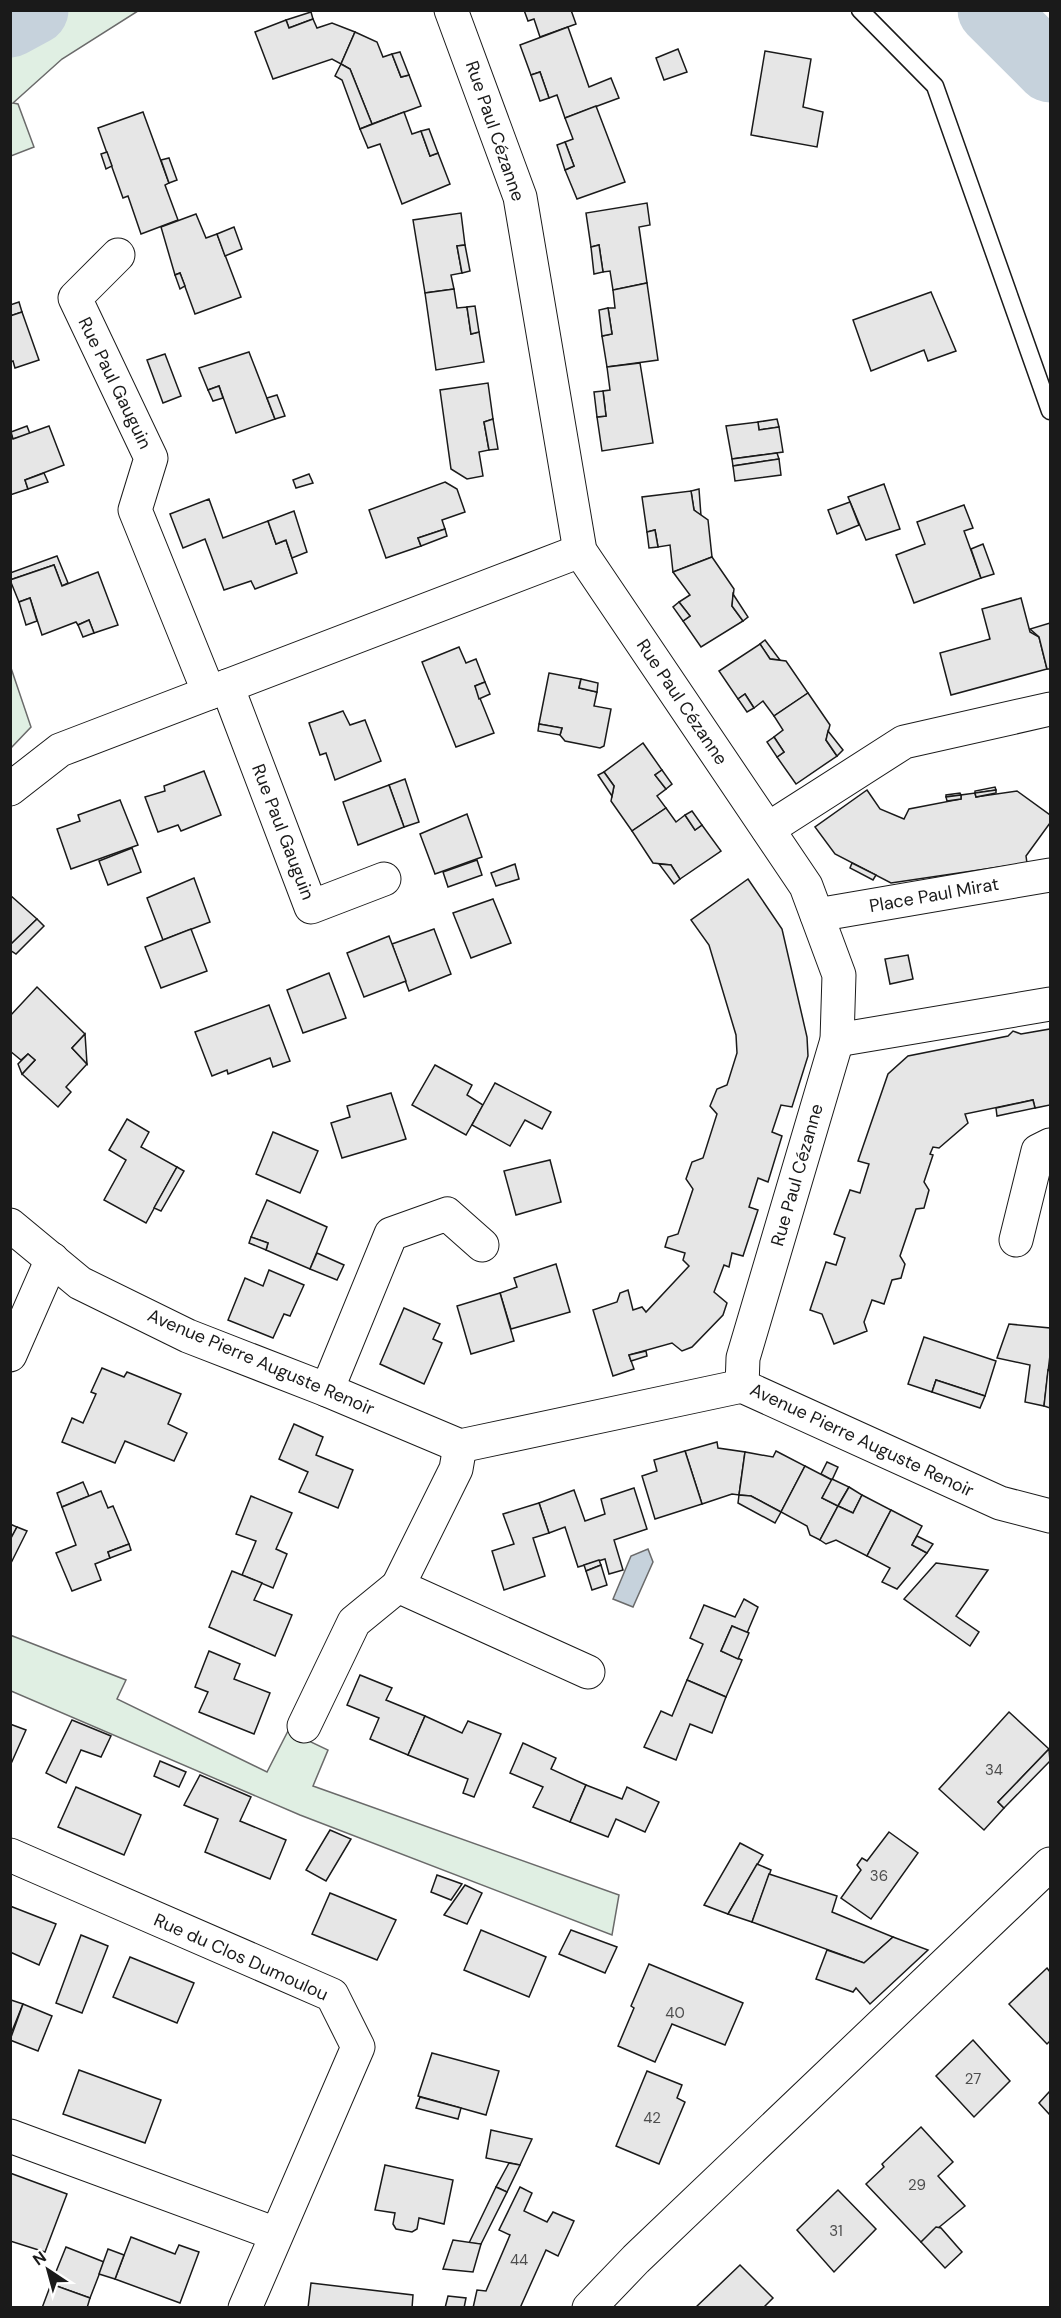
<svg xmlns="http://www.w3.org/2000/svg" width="1061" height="2318" viewBox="0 0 1061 2318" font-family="'DM Sans',sans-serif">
	<rect width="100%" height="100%" fill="#fff"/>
	<!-- green -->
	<g fill="#e0efe3" stroke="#6a6a6a" stroke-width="1.5">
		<polygon points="11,10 138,11 62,59 13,103 18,104 34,147 11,156"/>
		<polygon points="10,665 31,727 11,748 10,748"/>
		<polygon points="10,1635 126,1680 117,1699 267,1772 288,1731 328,1750 313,1786 619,1895 612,1935 300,1815 11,1691"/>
	</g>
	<!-- water -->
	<polygon fill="#c6d2dc" stroke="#6a6a6a" stroke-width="1.5" points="648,1549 653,1562 633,1607 613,1599 631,1556"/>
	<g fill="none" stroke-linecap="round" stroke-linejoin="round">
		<!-- river -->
		<g stroke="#c6d2dc" stroke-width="69">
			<polyline points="992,10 1050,68"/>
			<polyline points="10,23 34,10"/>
		</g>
	</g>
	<!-- building -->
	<g fill="#e6e6e6" stroke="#1a1a1a" stroke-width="1.5">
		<polygon points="524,10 571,10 576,24 540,37 534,19 528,21"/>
		<polygon points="311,12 313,19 289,28 286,20"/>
		<polygon points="313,19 317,28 332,23 355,32 341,64 332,59 273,79 255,32 286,20 289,28"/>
		<polygon points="568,27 589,87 611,78 619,98 565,118 557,95 549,98 540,72 531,75 520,45"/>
		<polygon points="355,32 377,42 383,57 392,54 401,77 409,75 421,106 372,124 350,69 341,64"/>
		<polygon points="678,49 687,72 664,80 656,58"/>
		<polygon points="765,51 811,59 803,107 823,112 817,147 751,135"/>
		<polygon points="400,52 409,75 401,77 392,54"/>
		<polygon points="341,64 350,69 372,124 360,129 342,80 335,76"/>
		<polygon points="540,72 549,98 540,101 531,75"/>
		<polygon points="596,106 625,182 577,199 565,170 574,166 565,142 573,139 565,118"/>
		<polygon points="143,112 169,183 165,185 178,220 141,234 128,196 123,198 98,128"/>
		<polygon points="404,112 412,134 421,131 430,156 438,153 450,184 402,204 380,144 368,148 360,129"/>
		<polygon points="429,129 438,153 430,156 421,131"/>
		<polygon points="565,142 574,166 565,170 557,145"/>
		<polygon points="107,152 112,166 106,169 101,154"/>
		<polygon points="169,158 177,180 169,183 161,160"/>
		<polygon points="647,203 650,225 639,227 647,283 613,290 610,271 603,272 599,245 591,247 586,213"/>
		<polygon points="461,213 465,245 457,246 462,273 451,275 454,289 425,293 413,220"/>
		<polygon points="196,214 206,238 217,234 241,297 195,314 180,273 175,275 161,227"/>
		<polygon points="234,227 242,249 225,256 217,234"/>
		<polygon points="465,245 470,271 462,273 457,246"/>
		<polygon points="599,245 603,272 594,274 591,247"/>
		<polygon points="180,273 185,286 180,289 175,275"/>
		<polygon points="647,283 658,360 607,367 602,336 612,334 608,308 615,308 613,290"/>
		<polygon points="454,289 457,308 467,307 471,334 479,332 484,362 436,370 425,293"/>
		<polygon points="931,292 956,351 928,361 924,350 871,371 853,320"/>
		<polygon points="19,302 22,312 10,316 10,305"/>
		<polygon points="475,306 479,332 471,334 467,307"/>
		<polygon points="608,308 612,334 602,336 599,310"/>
		<polygon points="22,312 39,360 15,368 13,361 10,362 10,316"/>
		<polygon points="249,352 275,419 236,433 219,386 208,390 199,368"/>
		<polygon points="165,354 181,396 163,403 147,360"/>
		<polygon points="640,363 653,443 602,451 597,417 606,416 603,391 610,390 607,367"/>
		<polygon points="488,383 493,419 484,422 489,450 479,452 483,476 467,479 451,469 440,390"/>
		<polygon points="219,386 223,398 213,401 208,390"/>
		<polygon points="603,391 606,416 597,417 594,392"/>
		<polygon points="277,395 285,416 275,419 267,398"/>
		<polygon points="493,419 498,449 489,450 484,422"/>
		<polygon points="777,419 779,427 759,430 758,422"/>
		<polygon points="758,422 759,430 779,427 783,452 732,459 726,426"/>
		<polygon points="27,426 30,434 13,439 11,432"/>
		<polygon points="49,426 64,465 25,480 28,489 10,495 10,432 13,439"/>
		<polygon points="777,453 779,459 733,466 732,459"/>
		<polygon points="779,459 781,475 735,481 733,466"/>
		<polygon points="44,473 48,482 28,489 25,480"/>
		<polygon points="309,474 313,483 296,488 293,480"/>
		<polygon points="445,482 457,489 465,512 442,520 445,529 418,538 421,546 386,558 369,510"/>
		<polygon points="884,484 900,529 866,540 848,497"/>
		<polygon points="699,489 701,516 694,510 691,491"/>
		<polygon points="691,491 694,510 708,520 712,557 673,572 670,545 658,547 655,530 647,532 642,497"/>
		<polygon points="209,499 223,538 268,521 276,544 286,540 297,573 255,589 251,581 224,590 205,539 183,548 170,514"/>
		<polygon points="850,502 859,525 837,534 828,510"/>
		<polygon points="964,505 973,528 964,531 981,578 914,603 896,555 925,544 917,522"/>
		<polygon points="294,511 307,552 292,558 286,540 276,544 268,521"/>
		<polygon points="445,529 447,536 421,546 418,538"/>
		<polygon points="655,530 658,547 649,548 647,532"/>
		<polygon points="983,544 994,574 981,578 971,549"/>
		<polygon points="57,556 68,583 62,586 54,565 10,580 10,573"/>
		<polygon points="712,557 734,589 732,606 743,621 701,647 683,621 690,616 679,602 690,595 673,572"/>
		<polygon points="54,565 62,586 98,572 118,625 94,633 89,620 78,625 76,622 42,635 30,598 19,602 10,580"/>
		<polygon points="733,594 748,617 743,621 732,606"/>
		<polygon points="30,598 37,621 26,625 19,602"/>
		<polygon points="1021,598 1030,632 1039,637 1047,669 951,695 940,653 990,639 982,609"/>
		<polygon points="679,602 690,616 683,621 673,607"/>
		<polygon points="89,620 94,633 83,637 78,625"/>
		<polygon points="1050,623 1050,669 1047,669 1039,637 1030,629"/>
		<polygon points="765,640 780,660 770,659 760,644"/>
		<polygon points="760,644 770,659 786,661 808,693 774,716 763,701 754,708 745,694 738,699 719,671"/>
		<polygon points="459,647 466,663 476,659 485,682 475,686 494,733 456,747 422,662"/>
		<polygon points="549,673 581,679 579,688 597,692 594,706 611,709 604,746 600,748 565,741 560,735 562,728 539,724"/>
		<polygon points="581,679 598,683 597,692 579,688"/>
		<polygon points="485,682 490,694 479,699 475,686"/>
		<polygon points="808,693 830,725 826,740 837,756 796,784 777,757 784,752 774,737 783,730 774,716"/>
		<polygon points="745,694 754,708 747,712 738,699"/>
		<polygon points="343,711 350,725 365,720 381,761 335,780 326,753 320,755 309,723"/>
		<polygon points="539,724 562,728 560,735 538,731"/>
		<polygon points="828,731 843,750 837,756 826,740"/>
		<polygon points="774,737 784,752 777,757 767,742"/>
		<polygon points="643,743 662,770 655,775 666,789 657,796 666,808 632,831 611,801 614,786 604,772"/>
		<polygon points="662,770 672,784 666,789 655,775"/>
		<polygon points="204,771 221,815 181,831 178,825 158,832 145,797 165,791 164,786"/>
		<polygon points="604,772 614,786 612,796 598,775"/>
		<polygon points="405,779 419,822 404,827 389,785"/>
		<polygon points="389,785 404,827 358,845 343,802"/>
		<polygon points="995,787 996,790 975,793 975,791"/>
		<polygon points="867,790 880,809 904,819 909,809 961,799 961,795 975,793 976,797 1017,791 1050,815 1050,823 1026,856 1027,863 891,883 835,854 815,827"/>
		<polygon points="996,790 996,793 976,797 975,793"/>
		<polygon points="960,793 961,795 946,797 946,795"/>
		<polygon points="961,795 961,799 947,801 946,797"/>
		<polygon points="120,800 138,845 71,869 57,829 80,821 78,815"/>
		<polygon points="666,808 676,822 685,815 695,830 702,825 721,851 680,879 671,865 653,863 632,831"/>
		<polygon points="692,811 702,825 695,830 685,815"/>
		<polygon points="467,814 482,857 435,874 420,834"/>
		<polygon points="132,848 141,872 108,885 99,861"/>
		<polygon points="477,860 482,875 448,887 443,872"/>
		<polygon points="852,863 876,875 873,880 850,868"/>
		<polygon points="515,864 519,879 496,886 491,873"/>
		<polygon points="659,864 671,865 680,879 674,884"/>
		<polygon points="194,878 210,922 163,940 147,898"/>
		<polygon points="748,879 782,929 807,1037 808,1056 792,1107 781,1105 772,1132 782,1136 768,1182 758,1178 749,1207 758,1210 743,1256 732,1253 729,1267 724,1265 714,1292 727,1303 723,1315 692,1347 682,1351 672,1343 629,1355 634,1369 613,1376 593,1310 617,1302 620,1293 628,1290 633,1310 642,1307 646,1312 689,1266 683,1260 685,1253 665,1247 668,1237 678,1234 693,1189 686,1179 692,1162 703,1158 717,1114 710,1106 717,1089 727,1085 737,1053 736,1035 709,945 691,920"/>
		<polygon points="10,895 37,919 10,945"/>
		<polygon points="493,899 511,943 471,958 453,913"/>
		<polygon points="37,919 44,926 16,954 10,950 10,945"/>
		<polygon points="191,929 207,971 161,988 145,947"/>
		<polygon points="434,929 451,974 409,991 392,944"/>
		<polygon points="389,936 406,981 364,997 347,953"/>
		<polygon points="908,955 913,979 890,984 885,959"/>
		<polygon points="329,973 346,1018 303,1033 287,990"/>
		<polygon points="37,987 85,1034 72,1048 87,1064 66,1087 71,1092 58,1107 22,1074 35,1060 28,1054 21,1060 10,1051 10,1016"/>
		<polygon points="269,1005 290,1061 273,1067 270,1058 228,1074 227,1070 212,1076 195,1032"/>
		<polygon points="1050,1029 1050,1105 1035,1108 1033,1100 965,1114 968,1123 939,1148 933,1147 930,1154 933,1155 924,1182 929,1190 924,1208 916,1209 900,1256 905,1264 901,1278 892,1280 884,1304 872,1300 864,1322 867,1331 834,1344 822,1314 810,1310 826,1262 836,1265 845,1238 834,1234 850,1190 860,1193 869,1164 858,1161 888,1074 908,1056 1008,1036 1013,1031 1021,1034"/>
		<polygon points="85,1034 87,1064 72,1048"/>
		<polygon points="28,1054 35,1060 22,1074 18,1064"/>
		<polygon points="435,1065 472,1085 467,1095 483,1105 466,1135 412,1105"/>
		<polygon points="495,1083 551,1112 542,1129 525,1120 510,1146 472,1125"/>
		<polygon points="391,1093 406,1139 342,1158 331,1123 350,1117 347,1106"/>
		<polygon points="1033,1100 1035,1108 997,1116 996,1108"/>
		<polygon points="127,1119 149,1132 141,1147 177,1167 146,1223 104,1200 126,1160 109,1150"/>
		<polygon points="273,1132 318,1151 300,1193 256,1174"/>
		<polygon points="550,1160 561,1202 516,1215 504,1171"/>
		<polygon points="177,1167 184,1171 161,1211 154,1208"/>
		<polygon points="267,1200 327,1227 310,1269 266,1250 268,1243 251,1237"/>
		<polygon points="251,1237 268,1243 266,1250 249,1243"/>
		<polygon points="317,1253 344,1265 337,1280 310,1269"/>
		<polygon points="556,1264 570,1312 511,1329 500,1293 517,1287 514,1278"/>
		<polygon points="269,1270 304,1285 290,1316 284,1314 273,1338 228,1320 245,1278 263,1286"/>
		<polygon points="500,1293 514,1341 471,1354 457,1306"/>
		<polygon points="404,1308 440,1324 433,1339 442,1343 424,1384 380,1364"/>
		<polygon points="1009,1324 1050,1328 1050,1355 1044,1406 1025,1402 1030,1365 997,1358"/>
		<polygon points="924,1337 996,1361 985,1396 936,1380 932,1392 908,1384"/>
		<polygon points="646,1351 647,1356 631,1361 629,1355"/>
		<polygon points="102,1368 124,1377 127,1372 181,1394 168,1424 187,1433 174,1461 125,1441 115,1463 62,1442 72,1418 83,1423 96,1394 91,1392"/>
		<polygon points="1048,1370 1050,1371 1050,1408 1044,1406"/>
		<polygon points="936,1380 985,1396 980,1408 932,1392"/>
		<polygon points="294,1424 323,1437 316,1455 353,1470 338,1508 299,1492 308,1472 279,1459"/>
		<polygon points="717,1442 718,1448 745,1452 739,1495 732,1494 702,1504 685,1451"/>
		<polygon points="685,1451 702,1504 655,1519 642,1476 657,1471 654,1460"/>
		<polygon points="776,1451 805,1466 781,1512 751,1496 739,1495 745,1452 773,1457"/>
		<polygon points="827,1462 838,1467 832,1480 821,1474"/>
		<polygon points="805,1466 832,1480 822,1498 838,1506 820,1540 810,1535 807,1526 781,1512"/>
		<polygon points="832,1479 849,1487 838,1506 822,1498"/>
		<polygon points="83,1482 89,1496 62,1507 57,1493"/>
		<polygon points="849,1487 862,1495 853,1513 838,1506"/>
		<polygon points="634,1488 647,1529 614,1540 623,1570 609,1574 605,1559 578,1567 565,1527 549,1533 539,1503 574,1490 585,1521 605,1514 601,1499"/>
		<polygon points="101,1491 108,1508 113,1506 129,1544 108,1552 110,1558 95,1564 101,1580 72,1591 56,1553 76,1545 62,1507"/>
		<polygon points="739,1495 751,1496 781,1512 775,1523 738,1503"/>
		<polygon points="862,1495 891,1510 867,1556 836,1540 826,1544 820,1540 838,1506 853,1513"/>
		<polygon points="251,1496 292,1513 276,1549 287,1554 273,1588 242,1575 256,1541 236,1534"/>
		<polygon points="539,1503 549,1533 533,1538 545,1576 504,1590 492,1551 514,1544 503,1514"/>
		<polygon points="891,1510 922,1526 912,1545 927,1553 897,1589 882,1582 890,1568 867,1556"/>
		<polygon points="10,1524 17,1527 10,1540"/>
		<polygon points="17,1527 27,1531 10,1565 10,1540"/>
		<polygon points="917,1536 933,1544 927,1553 912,1545"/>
		<polygon points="129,1544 131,1550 110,1558 108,1552"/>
		<polygon points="599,1560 601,1565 586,1571 584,1565"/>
		<polygon points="936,1563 988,1570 956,1616 979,1632 970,1646 904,1599"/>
		<polygon points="601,1565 607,1585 592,1590 586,1571"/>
		<polygon points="232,1571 262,1583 254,1600 292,1615 275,1656 209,1627"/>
		<polygon points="744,1599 758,1607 747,1633 732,1626 721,1651 742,1660 726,1697 687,1680 703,1644 690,1638 704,1605 735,1617"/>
		<polygon points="732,1626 749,1633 738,1659 721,1651"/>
		<polygon points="209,1651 240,1664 234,1679 270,1693 254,1734 199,1712 208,1692 195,1687"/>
		<polygon points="360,1675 392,1688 386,1700 425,1716 408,1755 370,1739 379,1718 347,1705"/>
		<polygon points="687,1680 726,1697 712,1733 690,1724 676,1760 644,1747 661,1711 672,1716"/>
		<polygon points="1009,1712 1049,1749 998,1802 1004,1808 984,1830 939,1789"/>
		<polygon points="425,1716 462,1733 468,1721 501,1734 474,1797 463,1793 468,1779 408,1755"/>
		<polygon points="72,1720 111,1736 101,1757 81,1750 66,1783 46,1773"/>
		<polygon points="10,1724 26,1730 10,1766"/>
		<polygon points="523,1743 556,1758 551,1769 586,1785 570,1822 533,1807 543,1787 510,1773"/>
		<polygon points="1049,1749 1050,1761 1004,1808 998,1802"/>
		<polygon points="160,1761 186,1772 179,1787 154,1776"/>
		<polygon points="200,1775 251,1797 240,1821 286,1840 270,1879 205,1852 218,1819 184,1805"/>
		<polygon points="586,1785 622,1799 627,1787 659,1802 645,1832 616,1819 608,1837 570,1822"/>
		<polygon points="76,1787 141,1815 124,1855 58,1827"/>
		<polygon points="330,1830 351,1839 326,1881 306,1870"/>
		<polygon points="889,1832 918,1853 871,1919 841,1898 861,1870 857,1865 862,1858 867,1861"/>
		<polygon points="740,1843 763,1855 728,1914 704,1905"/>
		<polygon points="757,1864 771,1870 752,1922 728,1914"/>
		<polygon points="769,1874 837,1896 832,1912 893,1937 864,1963 752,1922"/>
		<polygon points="437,1875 462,1884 451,1900 431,1892"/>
		<polygon points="465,1885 482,1893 467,1924 444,1915"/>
		<polygon points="330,1893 396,1920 377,1960 312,1934"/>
		<polygon points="10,1906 56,1924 39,1965 10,1952"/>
		<polygon points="481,1930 546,1957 529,1997 464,1970"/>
		<polygon points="571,1930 617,1947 605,1973 559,1954"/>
		<polygon points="81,1935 108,1946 82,2013 56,2003"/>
		<polygon points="893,1937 928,1950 870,2004 856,1988 853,1992 816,1979 827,1950 864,1963"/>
		<polygon points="130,1957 194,1983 177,2023 113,1997"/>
		<polygon points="649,1964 743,2003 725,2045 672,2024 655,2062 618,2046 634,2008 631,2006"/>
		<polygon points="1047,1968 1050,1972 1050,2041 1047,2044 1009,2004"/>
		<polygon points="11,2000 23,2004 10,2036 10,2000"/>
		<polygon points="23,2004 52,2016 38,2051 10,2040"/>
		<polygon points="973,2040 1010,2081 974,2117 936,2076"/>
		<polygon points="432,2053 499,2071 486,2115 418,2096"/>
		<polygon points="79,2070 161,2100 145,2143 63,2114"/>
		<polygon points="647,2071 682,2085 677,2098 685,2102 659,2164 616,2146"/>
		<polygon points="1050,2091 1050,2115 1039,2103"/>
		<polygon points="420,2097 461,2108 458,2119 416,2108"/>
		<polygon points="921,2127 953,2162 938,2176 965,2206 921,2242 866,2184 884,2167 882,2164"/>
		<polygon points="491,2130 532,2139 520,2165 486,2158"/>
		<polygon points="509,2163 520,2165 507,2192 496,2187"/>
		<polygon points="385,2165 453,2180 444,2224 419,2218 417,2229 412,2232 396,2229 393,2224 395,2213 375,2210"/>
		<polygon points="10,2173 67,2194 45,2252 10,2241"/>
		<polygon points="496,2187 507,2192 481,2244 469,2243"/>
		<polygon points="520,2187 532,2193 524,2211 547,2222 553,2212 574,2221 558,2256 546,2250 520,2308 473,2308 477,2290 486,2291 510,2235 499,2230"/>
		<polygon points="838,2190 876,2229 834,2272 797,2230"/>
		<polygon points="936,2227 941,2228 962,2252 945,2268 921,2242"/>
		<polygon points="131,2237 175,2254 179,2245 199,2252 180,2303 115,2279"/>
		<polygon points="453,2240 481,2244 473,2272 443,2269"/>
		<polygon points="66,2247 104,2262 90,2298 51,2284"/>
		<polygon points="108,2249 124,2255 115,2279 99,2274"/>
		<polygon points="740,2265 773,2298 763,2308 695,2308"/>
		<polygon points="311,2283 413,2295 412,2308 308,2308"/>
		<polygon points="51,2284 90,2298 87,2308 42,2308"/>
		<polygon points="448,2296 466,2298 464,2308 445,2308"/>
	</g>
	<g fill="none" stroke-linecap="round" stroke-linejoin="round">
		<!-- lane casing -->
		<g stroke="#1a1a1a" stroke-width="19">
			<polyline id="lane" points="860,10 935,86 1050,411"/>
		</g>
		<!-- street casing -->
		<g stroke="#1a1a1a" stroke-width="35">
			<g id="street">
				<polyline points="451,10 520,197 580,551 806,886 839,975 837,1040 743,1358 742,1386"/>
				<polyline points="118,255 75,298 151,458 135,510 209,693"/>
				<polyline points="227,686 311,907 384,879"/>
				<polyline points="10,789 60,750 580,551"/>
				<polyline points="768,829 904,742 1050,709"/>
				<polyline points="817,915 1050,875"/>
				<polyline points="837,1040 1050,1004"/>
				<polyline points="10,1225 80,1283 188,1336 327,1390 460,1446 742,1386 1000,1503 1050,1516"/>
				<polyline points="1016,1240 1038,1151 1050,1145"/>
				<polyline points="10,1355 52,1259"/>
				<polyline points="327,1390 391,1234 447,1214 482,1245"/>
				<polyline points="460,1446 456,1469 398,1586 588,1672"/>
				<polyline points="304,1726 354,1622 398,1586"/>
				<polyline points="10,1855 332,1995 358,2047 245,2308"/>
				<polyline points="10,2136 276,2234"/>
				<polyline points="589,2308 636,2259 1050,1864"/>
			</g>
		</g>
		<!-- lane -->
		<use href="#lane" stroke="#fff" stroke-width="16"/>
		<!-- street -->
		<use href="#street" stroke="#fff" stroke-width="33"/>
	</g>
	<g text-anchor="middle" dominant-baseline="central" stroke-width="4.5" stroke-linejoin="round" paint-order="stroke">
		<!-- number labels -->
		<g font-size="15" fill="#4d4d4d">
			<text x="994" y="1770">34</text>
			<text x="879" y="1876">36</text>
			<text x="675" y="2013">40</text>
			<text x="973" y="2079">27</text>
			<text x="652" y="2118">42</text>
			<text x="917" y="2185">29</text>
			<text x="836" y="2231">31</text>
			<text x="519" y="2260">44</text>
		</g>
		<!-- street labels -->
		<g font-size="18" fill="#1a1a1a" stroke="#fff">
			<text transform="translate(495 131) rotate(71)">Rue Paul Cézanne</text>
			<text transform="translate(115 383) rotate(64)">Rue Paul Gauguin</text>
			<text transform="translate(682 702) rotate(56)">Rue Paul Cézanne</text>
			<text transform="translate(283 832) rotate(69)">Rue Paul Gauguin</text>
			<text transform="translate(934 895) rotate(-10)">Place Paul Mirat</text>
			<text transform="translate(797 1175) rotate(-74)">Rue Paul Cézanne</text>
			<text transform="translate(261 1362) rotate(23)">Avenue Pierre Auguste Renoir</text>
			<text transform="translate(862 1440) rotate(25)">Avenue Pierre Auguste Renoir</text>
			<text transform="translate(241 1957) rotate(24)">Rue du Clos Dumoulou</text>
		</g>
	</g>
	<!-- border -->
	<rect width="1061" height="2318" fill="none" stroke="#1a1a1a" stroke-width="24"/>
	<!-- north arrow -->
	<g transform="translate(48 2270) rotate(324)" stroke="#ffffff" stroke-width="4.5" paint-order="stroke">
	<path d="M0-4.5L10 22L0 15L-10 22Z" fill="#1a1a1a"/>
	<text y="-9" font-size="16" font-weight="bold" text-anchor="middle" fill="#1a1a1a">N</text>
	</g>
</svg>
